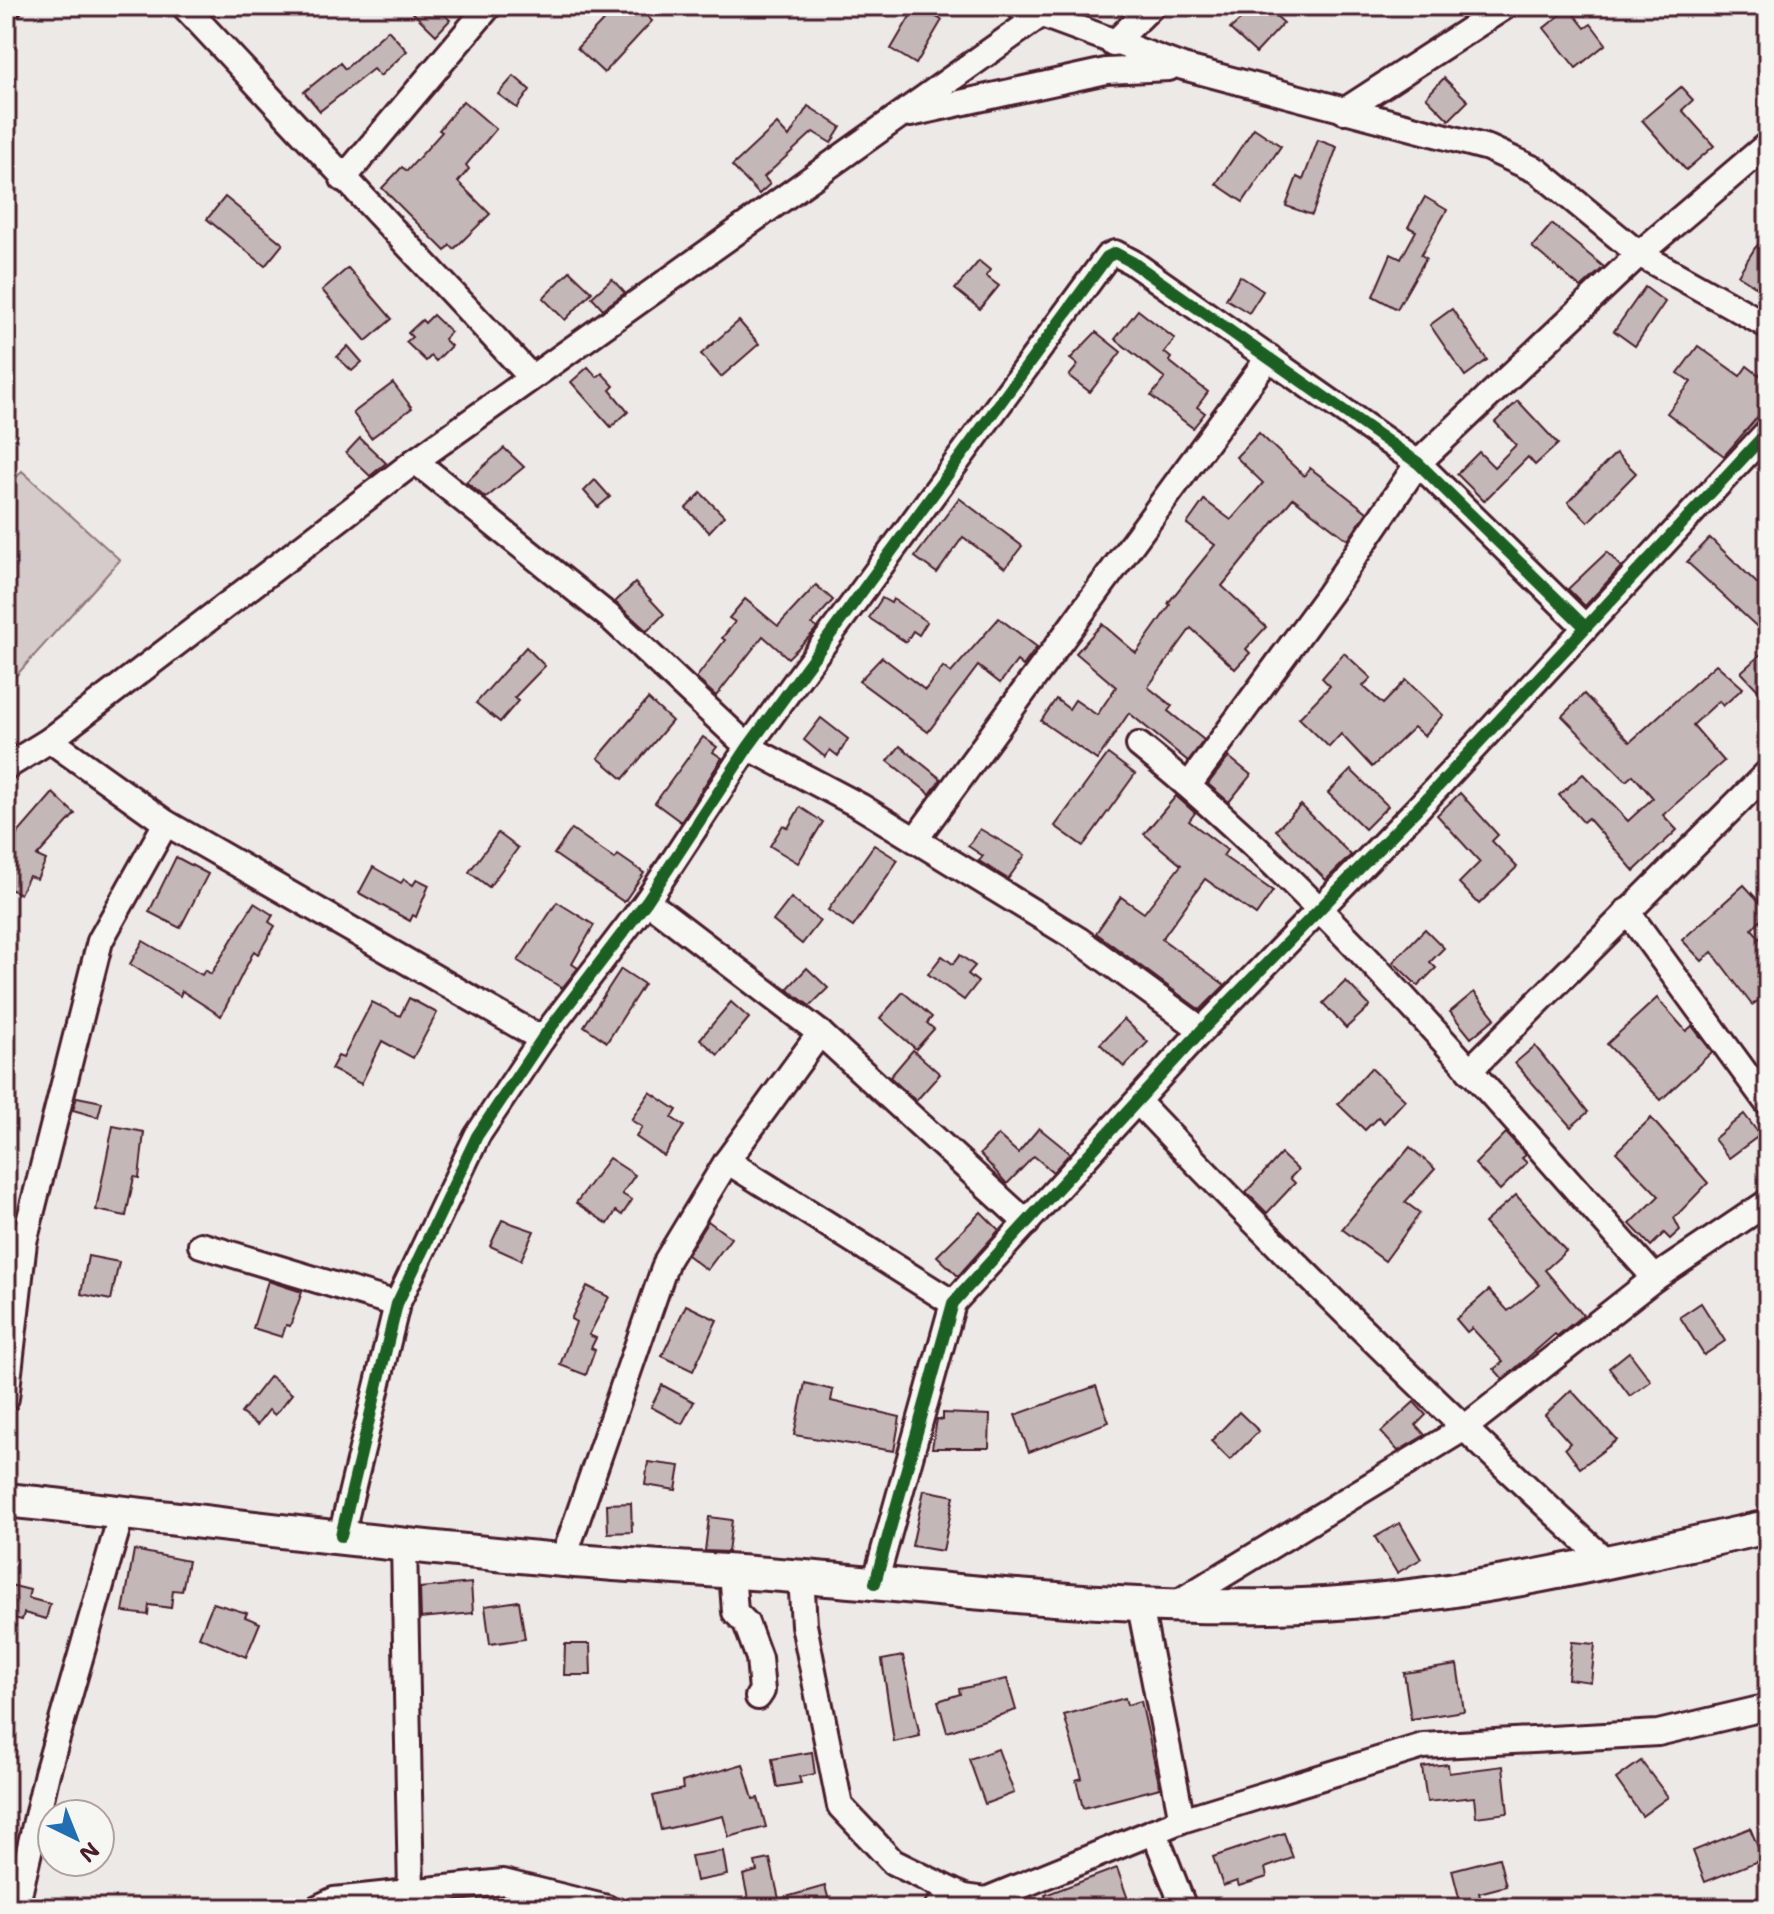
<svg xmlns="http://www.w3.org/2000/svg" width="1774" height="1914" viewBox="0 0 1774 1914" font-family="'Shantell Sans',sans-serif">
	<rect width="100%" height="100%" fill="#ece9e6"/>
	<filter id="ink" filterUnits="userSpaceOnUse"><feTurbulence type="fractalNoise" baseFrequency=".0125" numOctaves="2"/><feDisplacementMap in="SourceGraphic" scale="16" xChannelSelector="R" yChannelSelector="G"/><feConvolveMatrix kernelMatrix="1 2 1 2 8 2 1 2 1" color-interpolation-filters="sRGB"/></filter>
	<g filter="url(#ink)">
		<!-- green -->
		<polygon fill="#d4cbca" stroke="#8f757a" stroke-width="2" points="22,471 120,560 6,687 6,489"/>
		<!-- building -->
		<g fill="#c4b7b7" stroke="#4a1f2b" stroke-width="2">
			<polygon points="406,6 435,6 450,20 436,35"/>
			<polygon points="617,6 653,6 645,14 652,21 604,73 577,48"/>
			<polygon points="916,6 942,20 916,64 891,49"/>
			<polygon points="1256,6 1265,6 1284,23 1256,53 1230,29"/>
			<polygon points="1569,8 1585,28 1591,24 1606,44 1576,68 1544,28"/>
			<polygon points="388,30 407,51 380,76 373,69 320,111 304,92 340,63 345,69"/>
			<polygon points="514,76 530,90 517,108 498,94"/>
			<polygon points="1444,78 1468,101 1449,120 1426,97"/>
			<polygon points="1681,87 1693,100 1682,110 1714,146 1686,170 1642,120"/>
			<polygon points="463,101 496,129 466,165 469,169 458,182 490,214 454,249 450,245 445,251 382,188 402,167 407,171 442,132 439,130"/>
			<polygon points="808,106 841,127 831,143 813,132 764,177 770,184 759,194 732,166 777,124 789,137"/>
			<polygon points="1254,128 1281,146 1243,202 1216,184"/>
			<polygon points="1318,140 1337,147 1312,215 1286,206 1297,177 1303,180"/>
			<polygon points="225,197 283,244 265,266 207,219"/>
			<polygon points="1425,197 1447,210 1421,255 1426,258 1397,309 1373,296 1391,254 1401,259 1416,231 1408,227"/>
			<polygon points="1552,224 1604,267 1581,288 1532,247"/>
			<polygon points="1768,235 1768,294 1738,275 1755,248"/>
			<polygon points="979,261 990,270 986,276 999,286 980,309 955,289"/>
			<polygon points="348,268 392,319 366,341 322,290"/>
			<polygon points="570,271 592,292 565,320 543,298"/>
			<polygon points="1240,276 1263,291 1249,313 1226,299"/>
			<polygon points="612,279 625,293 603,309 592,297"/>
			<polygon points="1645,287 1665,302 1635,346 1614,331"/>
			<polygon points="1452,309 1487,360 1465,376 1430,325"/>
			<polygon points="1138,310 1175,339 1164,352 1171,358 1169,361 1208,392 1197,407 1205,413 1193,428 1151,396 1165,378 1115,339"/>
			<polygon points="433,315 451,332 444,339 451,346 436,361 431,356 426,361 406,342 412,337 408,333 422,320 425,323"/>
			<polygon points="739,321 759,344 721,377 701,354"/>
			<polygon points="1096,332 1121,352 1090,392 1069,376 1078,365 1070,359"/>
			<polygon points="348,346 362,362 352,371 337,357"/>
			<polygon points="1698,346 1740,376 1747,366 1759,375 1768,363 1768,405 1724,456 1667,413 1691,382 1678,373"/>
			<polygon points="588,367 597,377 602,373 614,386 610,390 628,412 611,427 571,382"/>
			<polygon points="393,383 412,408 371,438 353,413"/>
			<polygon points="1518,401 1558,444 1535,465 1528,457 1484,501 1457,474 1479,452 1494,467 1516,445 1495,422"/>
			<polygon points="1259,433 1304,476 1310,468 1367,512 1348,540 1293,498 1222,586 1266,627 1246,649 1250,653 1235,669 1191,628 1148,687 1172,706 1168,711 1204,740 1188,761 1129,713 1097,760 1041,721 1056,699 1069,709 1075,700 1097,715 1116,687 1076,653 1102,624 1136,653 1170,605 1168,603 1215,545 1187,524 1204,500 1231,520 1263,483 1236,457"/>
			<polygon points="360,438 386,463 370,476 346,453"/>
			<polygon points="504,448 524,467 486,498 466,482"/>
			<polygon points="1616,453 1636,473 1588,522 1568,502"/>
			<polygon points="595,480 610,497 598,507 584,491"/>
			<polygon points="701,493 724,516 709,532 686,508"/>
			<polygon points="959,498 1022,546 1005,568 963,537 937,573 915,557"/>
			<polygon points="1710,538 1768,594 1768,637 1687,562"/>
			<polygon points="1607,552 1621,567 1585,606 1568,589"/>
			<polygon points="635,583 664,614 647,631 615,602"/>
			<polygon points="816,585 833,600 812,624 817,628 812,634 788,658 763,636 716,696 696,678 725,640 722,638 735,622 729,618 745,599 778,626"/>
			<polygon points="882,598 891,603 893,599 927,622 919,635 913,631 906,642 869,618"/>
			<polygon points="999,618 1037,647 1023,666 1017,661 1000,683 978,666 928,732 859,681 882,657 925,690 943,667 951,673"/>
			<polygon points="526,647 545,666 514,698 518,701 500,722 476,703"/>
			<polygon points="1768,648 1768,701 1741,672"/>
			<polygon points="1344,653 1371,678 1363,686 1383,704 1406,680 1443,715 1424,736 1414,727 1372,767 1341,734 1329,747 1299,718 1330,686 1322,678"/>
			<polygon points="1716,664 1743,688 1723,706 1719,701 1693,725 1724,761 1663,815 1677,830 1634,871 1588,818 1583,822 1559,795 1583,774 1628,821 1653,798 1633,775 1626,781 1562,716 1584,694 1630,742"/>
			<polygon points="648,699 672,721 623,779 598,758"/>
			<polygon points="821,718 848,739 838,756 830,750 825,757 804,740"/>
			<polygon points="703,737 717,747 713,752 722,758 681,822 655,803"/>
			<polygon points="900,746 941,779 930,794 888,761"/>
			<polygon points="1108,754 1135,774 1083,846 1055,826"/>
			<polygon points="1229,757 1251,775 1229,802 1208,784"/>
			<polygon points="1351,770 1388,806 1365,829 1328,793"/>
			<polygon points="53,793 75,814 37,856 46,860 37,879 29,876 20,894 6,887 6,847"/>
			<polygon points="1460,793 1498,835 1492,841 1517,867 1479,904 1459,883 1480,862 1437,815"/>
			<polygon points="1176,796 1195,813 1189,821 1227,850 1223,856 1273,891 1256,915 1205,879 1162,939 1225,985 1200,1010 1096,933 1121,897 1144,913 1181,865 1144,834"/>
			<polygon points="1301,805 1351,855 1326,880 1276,830"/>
			<polygon points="800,807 823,822 798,863 770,846 783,825 788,828"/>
			<polygon points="572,829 615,859 618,855 644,873 624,902 554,854"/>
			<polygon points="980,829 1025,855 1008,879 979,861 983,856 968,846"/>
			<polygon points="498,833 518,848 489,887 469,872"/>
			<polygon points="874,845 898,860 853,927 828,910"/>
			<polygon points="176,857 208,874 180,928 149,912"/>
			<polygon points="373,867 401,883 404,879 413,885 417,879 429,885 416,917 413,915 410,921 359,893"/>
			<polygon points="1744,885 1768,911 1752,929 1768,948 1768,994 1752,1005 1712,952 1702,961 1682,940"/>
			<polygon points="791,898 820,921 802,944 773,921"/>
			<polygon points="557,902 594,925 572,964 578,968 562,988 518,961"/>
			<polygon points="254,903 273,915 269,922 275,926 258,954 254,951 221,1016 182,991 180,996 130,964 143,941 202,975 205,970 211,974"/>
			<polygon points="1425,929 1444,948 1430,962 1436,968 1418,986 1393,962"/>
			<polygon points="960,955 975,966 968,974 978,982 964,1000 928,974 942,956 953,964"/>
			<polygon points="807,968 828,988 810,1006 787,989"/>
			<polygon points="621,969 644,984 607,1042 584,1026"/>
			<polygon points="1346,981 1370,1006 1346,1028 1323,1003"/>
			<polygon points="903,992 932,1017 927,1023 934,1029 916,1049 880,1018"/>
			<polygon points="1474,992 1495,1018 1471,1038 1450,1012"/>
			<polygon points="409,998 437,1013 413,1058 382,1041 361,1084 331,1069 338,1056 343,1058 372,1002 400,1016"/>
			<polygon points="1657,998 1686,1031 1692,1026 1712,1052 1661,1100 1607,1044"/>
			<polygon points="731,1002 749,1018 718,1055 700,1039"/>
			<polygon points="1124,1019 1148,1042 1124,1067 1100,1044"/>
			<polygon points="1535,1046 1588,1112 1571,1127 1515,1063"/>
			<polygon points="913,1050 940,1074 916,1101 890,1077"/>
			<polygon points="1371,1068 1405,1100 1384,1123 1378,1117 1365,1130 1338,1104"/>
			<polygon points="650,1092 677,1110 672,1118 684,1126 664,1156 636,1137 642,1127 631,1120"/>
			<polygon points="77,1097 102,1102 98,1117 73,1110"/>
			<polygon points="1744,1114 1760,1135 1729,1158 1714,1139"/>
			<polygon points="1651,1118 1708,1183 1674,1218 1680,1230 1670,1239 1664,1233 1651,1246 1630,1224 1659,1196 1616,1152"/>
			<polygon points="113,1126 144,1132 139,1178 134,1177 126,1216 96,1210"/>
			<polygon points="1039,1128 1070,1153 1053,1172 1034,1156 1007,1184 980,1154 998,1135 1018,1153"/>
			<polygon points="1506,1133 1526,1155 1522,1158 1527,1163 1500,1190 1475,1164"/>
			<polygon points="1410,1147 1435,1169 1405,1202 1420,1213 1385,1261 1342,1229"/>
			<polygon points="1281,1154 1298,1170 1290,1178 1295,1183 1267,1213 1246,1192"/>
			<polygon points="609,1158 635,1175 622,1194 632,1200 622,1215 616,1211 608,1224 576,1203"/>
			<polygon points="1516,1195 1566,1251 1545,1270 1583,1315 1557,1336 1555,1334 1503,1379 1494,1369 1503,1362 1472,1328 1467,1332 1456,1319 1489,1290 1508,1311 1540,1285 1484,1223"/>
			<polygon points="981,1212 999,1230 958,1276 937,1256"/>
			<polygon points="502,1220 534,1231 521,1260 490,1246"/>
			<polygon points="708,1221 731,1238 707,1270 687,1255"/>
			<polygon points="88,1256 119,1262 111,1300 81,1294"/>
			<polygon points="268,1281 302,1292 290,1326 286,1325 282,1337 253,1328"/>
			<polygon points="587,1286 609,1297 589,1335 596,1338 591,1348 595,1350 586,1375 560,1365 576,1322 571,1319"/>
			<polygon points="1701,1303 1725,1341 1704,1355 1680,1317"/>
			<polygon points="686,1305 717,1320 693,1371 662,1356"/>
			<polygon points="1629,1352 1651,1381 1630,1396 1609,1368"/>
			<polygon points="270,1376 292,1394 275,1415 269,1410 257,1425 241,1413"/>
			<polygon points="805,1383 833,1390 831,1401 900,1417 894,1451 794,1435"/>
			<polygon points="662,1385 694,1402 682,1424 651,1407"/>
			<polygon points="1096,1386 1109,1422 1029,1452 1015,1415"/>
			<polygon points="1571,1390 1617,1440 1580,1468 1565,1448 1570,1443 1545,1415"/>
			<polygon points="1414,1402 1426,1415 1416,1425 1425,1435 1398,1451 1381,1432"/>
			<polygon points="1239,1412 1259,1431 1230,1460 1211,1441"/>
			<polygon points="943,1413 990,1415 989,1448 932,1448 937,1419 943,1420"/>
			<polygon points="648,1462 680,1466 676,1490 645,1485"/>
			<polygon points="924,1490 954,1496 943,1551 912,1546"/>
			<polygon points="631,1503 632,1532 608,1533 607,1504"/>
			<polygon points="709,1517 732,1520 728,1552 705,1551"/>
			<polygon points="1400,1523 1421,1559 1397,1573 1375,1537"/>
			<polygon points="134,1550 188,1561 182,1591 173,1590 171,1608 149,1605 148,1615 123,1612"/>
			<polygon points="471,1583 473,1613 421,1618 420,1588"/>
			<polygon points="6,1584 30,1590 28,1598 50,1604 46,1619 24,1613 22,1620 6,1616"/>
			<polygon points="519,1601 525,1639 490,1644 485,1606"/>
			<polygon points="213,1603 247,1613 245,1617 260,1623 246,1657 199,1637"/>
			<polygon points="1572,1642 1595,1644 1591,1682 1568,1679"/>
			<polygon points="565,1644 590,1644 591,1675 564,1675"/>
			<polygon points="903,1656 920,1736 894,1742 882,1660"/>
			<polygon points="1457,1665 1464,1711 1411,1719 1404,1673"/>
			<polygon points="1007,1679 1016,1710 947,1732 938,1701 960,1694 959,1689"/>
			<polygon points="1125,1698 1127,1705 1141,1701 1160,1788 1083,1808 1076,1780 1082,1778 1064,1715"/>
			<polygon points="998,1749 1014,1793 985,1804 969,1759"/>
			<polygon points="812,1752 815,1774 799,1777 801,1783 777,1787 772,1759"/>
			<polygon points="1641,1761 1668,1797 1642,1816 1616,1779"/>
			<polygon points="743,1764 753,1799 758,1798 766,1827 729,1837 723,1816 661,1830 653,1796 683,1789 682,1782"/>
			<polygon points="1448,1764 1449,1773 1503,1766 1508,1813 1476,1817 1474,1797 1427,1802 1422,1767"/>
			<polygon points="1750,1828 1763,1859 1705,1882 1693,1851"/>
			<polygon points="1284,1833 1293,1858 1265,1868 1267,1877 1239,1886 1237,1881 1223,1886 1213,1857"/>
			<polygon points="723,1851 727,1875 696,1881 691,1856"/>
			<polygon points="1499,1858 1506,1886 1479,1893 1481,1900 1461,1905 1452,1870"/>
			<polygon points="770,1859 779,1899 825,1886 831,1908 750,1908 743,1875 757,1871 755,1862"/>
			<polygon points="1117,1868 1131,1908 1050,1908 1045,1895"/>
		</g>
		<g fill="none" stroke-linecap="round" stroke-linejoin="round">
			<!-- minor casing -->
			<g stroke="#4a1f2b" stroke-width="30">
				<g id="minor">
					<polyline points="184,6 531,377"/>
					<polyline points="1018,6 1183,67 1488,148 1538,171 1639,254 1768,326"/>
					<polyline points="6,7 9,6"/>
					<polyline points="1113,44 1152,6"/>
					<polyline points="1344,111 1506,6"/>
					<polyline points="910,114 1106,71 1169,68"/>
					<polyline points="343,179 489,6"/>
					<polyline points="415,461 611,618 748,747 860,806 1079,940 1202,1030"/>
					<polyline points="50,740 166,823 542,1039"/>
					<path d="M 1139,745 C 1331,900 1490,1095 1655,1278"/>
					<polyline points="6,767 50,740 415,461 1042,14"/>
					<polyline points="1189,785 1329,594 1418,463 1639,254 1768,144"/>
					<polyline points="915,840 1269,357"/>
					<polyline points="647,901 820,1033 1027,1223"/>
					<polyline points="1627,911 1768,1104"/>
					<polyline points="1469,1071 1768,772"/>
					<path d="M 1138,1102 C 1289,1261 1446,1413 1607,1562"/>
					<polyline points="727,1161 953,1303"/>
					<polyline points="201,1245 397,1304"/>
					<polyline points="6,1398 24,1242 100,941 166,823"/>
					<polyline points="341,1536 397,1304 477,1136 542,1039 647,901 748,747 1107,257 1115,253 1132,262 1418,463 1584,626"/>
					<polyline points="404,1544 411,1892 423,1908"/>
					<polyline points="563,1560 667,1260 727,1161 820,1033"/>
					<polyline points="732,1571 735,1612 746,1623 759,1658 762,1691 758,1697"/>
					<polyline points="801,1576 804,1625 840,1806 893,1862 964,1897"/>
					<polyline points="875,1583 953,1303 1202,1030 1417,809 1768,431"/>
					<polyline points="1140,1606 1182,1820"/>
					<polyline points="1172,1606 1463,1429 1655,1278 1768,1202"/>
					<polyline points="1154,1831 1184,1908"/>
					<polyline points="16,1908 47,1773 122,1512"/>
					<polyline points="317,1908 334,1900 503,1882 607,1908"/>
					<polyline points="937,1908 964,1897 986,1900 1182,1820 1423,1746 1658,1733 1768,1707"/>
				</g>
			</g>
			<!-- major casing -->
			<g stroke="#4a1f2b" stroke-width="38">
				<path id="major" d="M 6,1500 C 192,1519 378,1545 564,1560 C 644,1567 725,1570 805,1577 C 971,1591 1135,1612 1302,1605 C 1459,1599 1615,1560 1768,1527"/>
			</g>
			<!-- minor -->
			<use href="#minor" stroke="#f6f6f2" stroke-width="24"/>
			<!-- major -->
			<use href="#major" stroke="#f6f6f2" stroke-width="32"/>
			<!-- cycleway casing -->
			<g stroke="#f6f6f2" stroke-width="17">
				<g id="cycleway">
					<polyline points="341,1536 397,1304 477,1136 542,1039 647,901 748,747 1107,257 1115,253 1132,262 1418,463 1584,626"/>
					<polyline points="875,1583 953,1303 1202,1030 1417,809 1768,431"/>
				</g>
			</g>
			<!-- cycleway -->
			<use href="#cycleway" stroke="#1b5e20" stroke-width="12"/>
		</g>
	</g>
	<!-- margin -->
	<rect width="1774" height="1914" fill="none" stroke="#f6f6f2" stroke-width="32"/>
	<rect x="16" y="16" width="1742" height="1882" fill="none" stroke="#4a1f2b" stroke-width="3" filter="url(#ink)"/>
	<!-- north arrow -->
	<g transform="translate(76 1838) rotate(137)"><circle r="38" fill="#f6f6f2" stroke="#b1a0a2" stroke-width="2"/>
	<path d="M0-6L14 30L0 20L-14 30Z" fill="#1f6fb2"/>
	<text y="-12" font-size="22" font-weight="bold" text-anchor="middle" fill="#4a1f2b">N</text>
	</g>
</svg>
